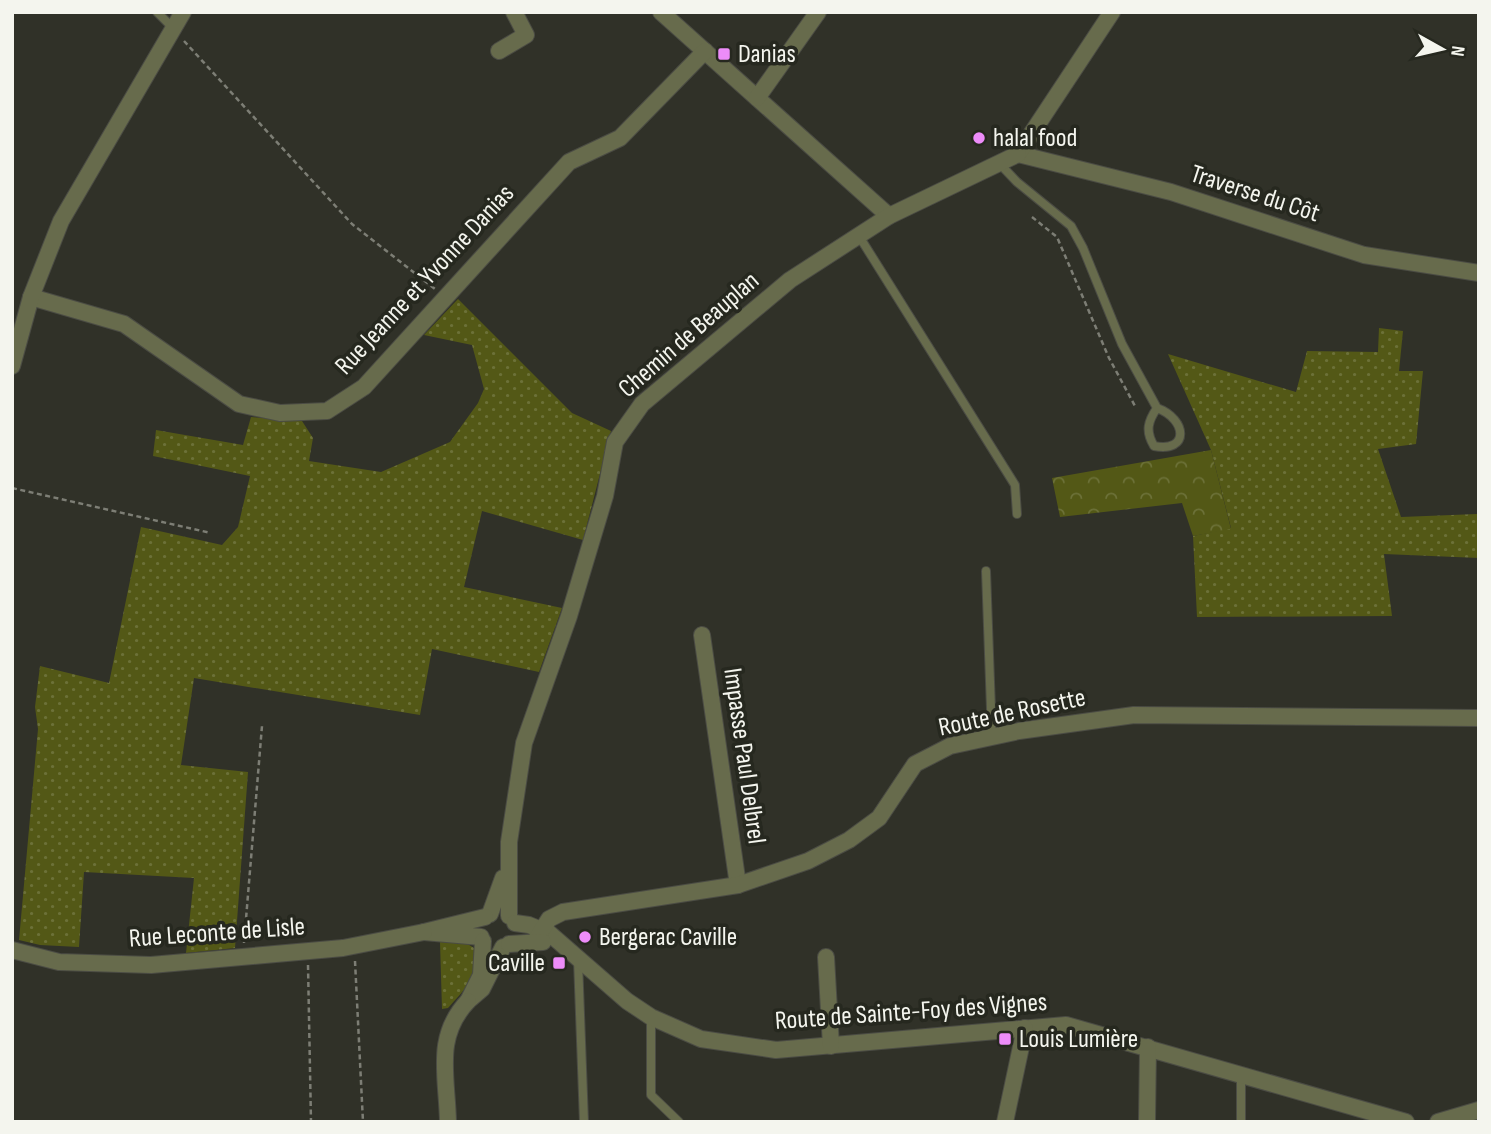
<svg xmlns="http://www.w3.org/2000/svg" width="1491" height="1134" viewBox="0 0 1491 1134" font-family="'Sofia Sans Condensed',sans-serif">
	<defs>
		<pattern id="green-dots" width="8" height="8" patternUnits="userSpaceOnUse" patternTransform="scale(1.75)"><rect width="8" height="8" fill="#535816"/><path d="M2 2h.1M6 6h.1" fill="none" stroke="#6c7138" stroke-width="1.8" stroke-linecap="round"/></pattern>
		<pattern id="forest-crowns" width="20" height="18" patternUnits="userSpaceOnUse" patternTransform="scale(1.75)"><rect width="20" height="18" fill="#535816"/><path d="M2 6a3 3 0 1 1 6 0M12 15a3 3 0 1 1 6 0" fill="none" stroke="#6c7138"/></pattern>
	</defs>
	<rect width="100%" height="100%" fill="#303128"/>
	<!-- green -->
	<g fill="url(#green-dots)">
		<polygon points="458,299 572,413 611,431 583,540 482,511 464,587 562,608 539,672 432,649 420,715 194,678 181,765 248,772 235,948 186,953 194,878 84,872 79,947 40,945 19,940 38,729 35,707 40,666 109,683 141,527 222,545 238,527 250,476 153,456 156,430 243,445 251,417 302,421 313,438 309,461 381,472 450,442 478,403 484,389 472,345 424,335"/>
		<polygon points="1379,328 1403,331 1399,371 1423,371 1416,444 1378,449 1401,517 1477,514 1479,558 1384,554 1392,616 1197,617 1193,536 1231,528 1211,450 1168,354 1296,392 1307,351 1378,352"/>
		<path d="M 440,942 L 466,943 L 474,948 C 482,974 464,990 448,1008 L 442,1009 Z"/>
	</g>
	<!-- forest -->
	<polygon fill="url(#forest-crowns)" points="1211,450 1231,529 1193,536 1182,503 1060,517 1052,478"/>
	<g fill="none" stroke-linecap="round" stroke-linejoin="round">
		<!-- lane casing -->
		<g stroke="#4b4c44" stroke-width="10">
			<g id="lane">
				<polyline points="157,12 173,28"/>
				<path d="M 998,162 L 1017,182 L 1071,226 L 1083,248 L 1122,344 L 1157,408 C 1148,421 1145,431 1154,446 C 1190,453 1187,419 1157,408"/>
				<polyline points="859,236 1015,485 1017,514"/>
				<polyline points="986,571 992,737"/>
				<polyline points="578,960 584,1122"/>
				<polyline points="651,1018 651,1095 679,1122"/>
				<polyline points="1241,1122 1241,1074"/>
			</g>
		</g>
		<!-- street casing -->
		<g stroke="#4b4c44" stroke-width="18">
			<g id="street">
				<polyline points="661,12 889,216"/>
				<polyline points="499,51 526,35 514,12"/>
				<polyline points="757,98 818,12"/>
				<polyline points="1018,154 1171,192 1364,255 1479,273"/>
				<polyline points="1018,154 1112,12"/>
				<polyline points="31,297 124,324 239,404 280,413 327,411 364,387 569,162 620,138 705,51"/>
				<polyline points="12,366 31,297 61,221 183,12"/>
				<polyline points="702,635 738,885"/>
				<polyline points="490,914 503,878"/>
				<polyline points="509,916 509,842 524,743 569,616 605,496 615,442 642,404 790,280 889,216 1018,154"/>
				<polyline points="515,923 529,925 549,933 627,1001 651,1017 701,1039 776,1050 1066,1025 1406,1122"/>
				<polyline points="481,937 424,932 485,917"/>
				<polyline points="483,941 481,975 468,1001 482,989 503,947"/>
				<polyline points="535,941 549,919 563,912 738,885 808,861 849,840 879,818 915,764 950,746 1019,731 1134,715 1479,718"/>
				<polyline points="509,944 543,942"/>
				<polyline points="12,950 59,962 151,965 343,948 424,932"/>
				<polyline points="826,957 831,1046"/>
				<path d="M 448,1122 C 447,1075 434,1037 468,1001"/>
				<polyline points="1005,1122 1025,1028"/>
				<polyline points="1147,1122 1148,1047"/>
				<polyline points="1438,1122 1479,1110"/>
			</g>
		</g>
		<!-- path -->
		<g stroke="#7d7e75" stroke-width="2.5" stroke-dasharray="5 3.5" stroke-linecap="butt">
			<polyline points="184,41 352,224 435,289"/>
			<polyline points="1032,217 1057,237 1109,358 1135,406"/>
			<polyline points="12,488 211,533"/>
			<polyline points="244,943 262,726"/>
			<polyline points="355,961 363,1122"/>
			<polyline points="308,965 311,1122"/>
		</g>
		<!-- lane -->
		<use href="#lane" stroke="#676b4c" stroke-width="8"/>
		<!-- street -->
		<use href="#street" stroke="#676b4c" stroke-width="16"/>
	</g>
	<!-- markers -->
	<g fill="#ed8cf9" stroke="#26281f" stroke-width="2.5">
		<rect x="717" y="47" width="14" height="14" rx="3.5"/>
		<circle cx="979" cy="138" r="7"/>
		<circle cx="585" cy="937" r="7"/>
		<rect x="552" y="956" width="14" height="14" rx="3.5"/>
		<rect x="998" y="1032" width="14" height="14" rx="3.5"/>
	</g>
	<g text-anchor="middle" dominant-baseline="central" stroke-width="7" stroke-linejoin="round" paint-order="stroke">
		<!-- poi labels -->
		<g font-size="26" fill="#f4f5ee" stroke="#26281f" text-anchor="start">
			<text x="738" y="54">Danias</text>
			<text x="993" y="138">halal food</text>
			<text x="599" y="937">Bergerac Caville</text>
			<text x="545" y="963" text-anchor="end">Caville</text>
			<text x="1019" y="1039">Louis Lumière</text>
		</g>
		<!-- street labels -->
		<g font-size="26" fill="#f4f5ee" stroke="#26281f">
			<text transform="translate(1255 194) rotate(18)">Traverse du Côt</text>
			<text transform="translate(425 280) rotate(-47)">Rue Jeanne et Yvonne Danias</text>
			<text transform="translate(689 335) rotate(-41)">Chemin de Beauplan</text>
			<text transform="translate(1012 713) rotate(-12)">Route de Rosette</text>
			<text transform="translate(744 756) rotate(82)">Impasse Paul Delbrel</text>
			<text transform="translate(217 933) rotate(-4)">Rue Leconte de Lisle</text>
			<text transform="translate(911 1012) rotate(-4)">Route de Sainte-Foy des Vignes</text>
		</g>
	</g>
	<!-- border -->
	<rect width="1491" height="1134" fill="none" stroke="#f4f5ee" stroke-width="28"/>
	<!-- north arrow -->
	<g transform="translate(1442 49) rotate(98)" stroke="#26281f" stroke-width="5" paint-order="stroke">
	<path d="M0-5L12 26L0 18L-12 26Z" fill="#f4f5ee"/>
	<text y="-10" font-size="19" font-weight="bold" text-anchor="middle" fill="#f4f5ee">N</text>
	</g>
</svg>
